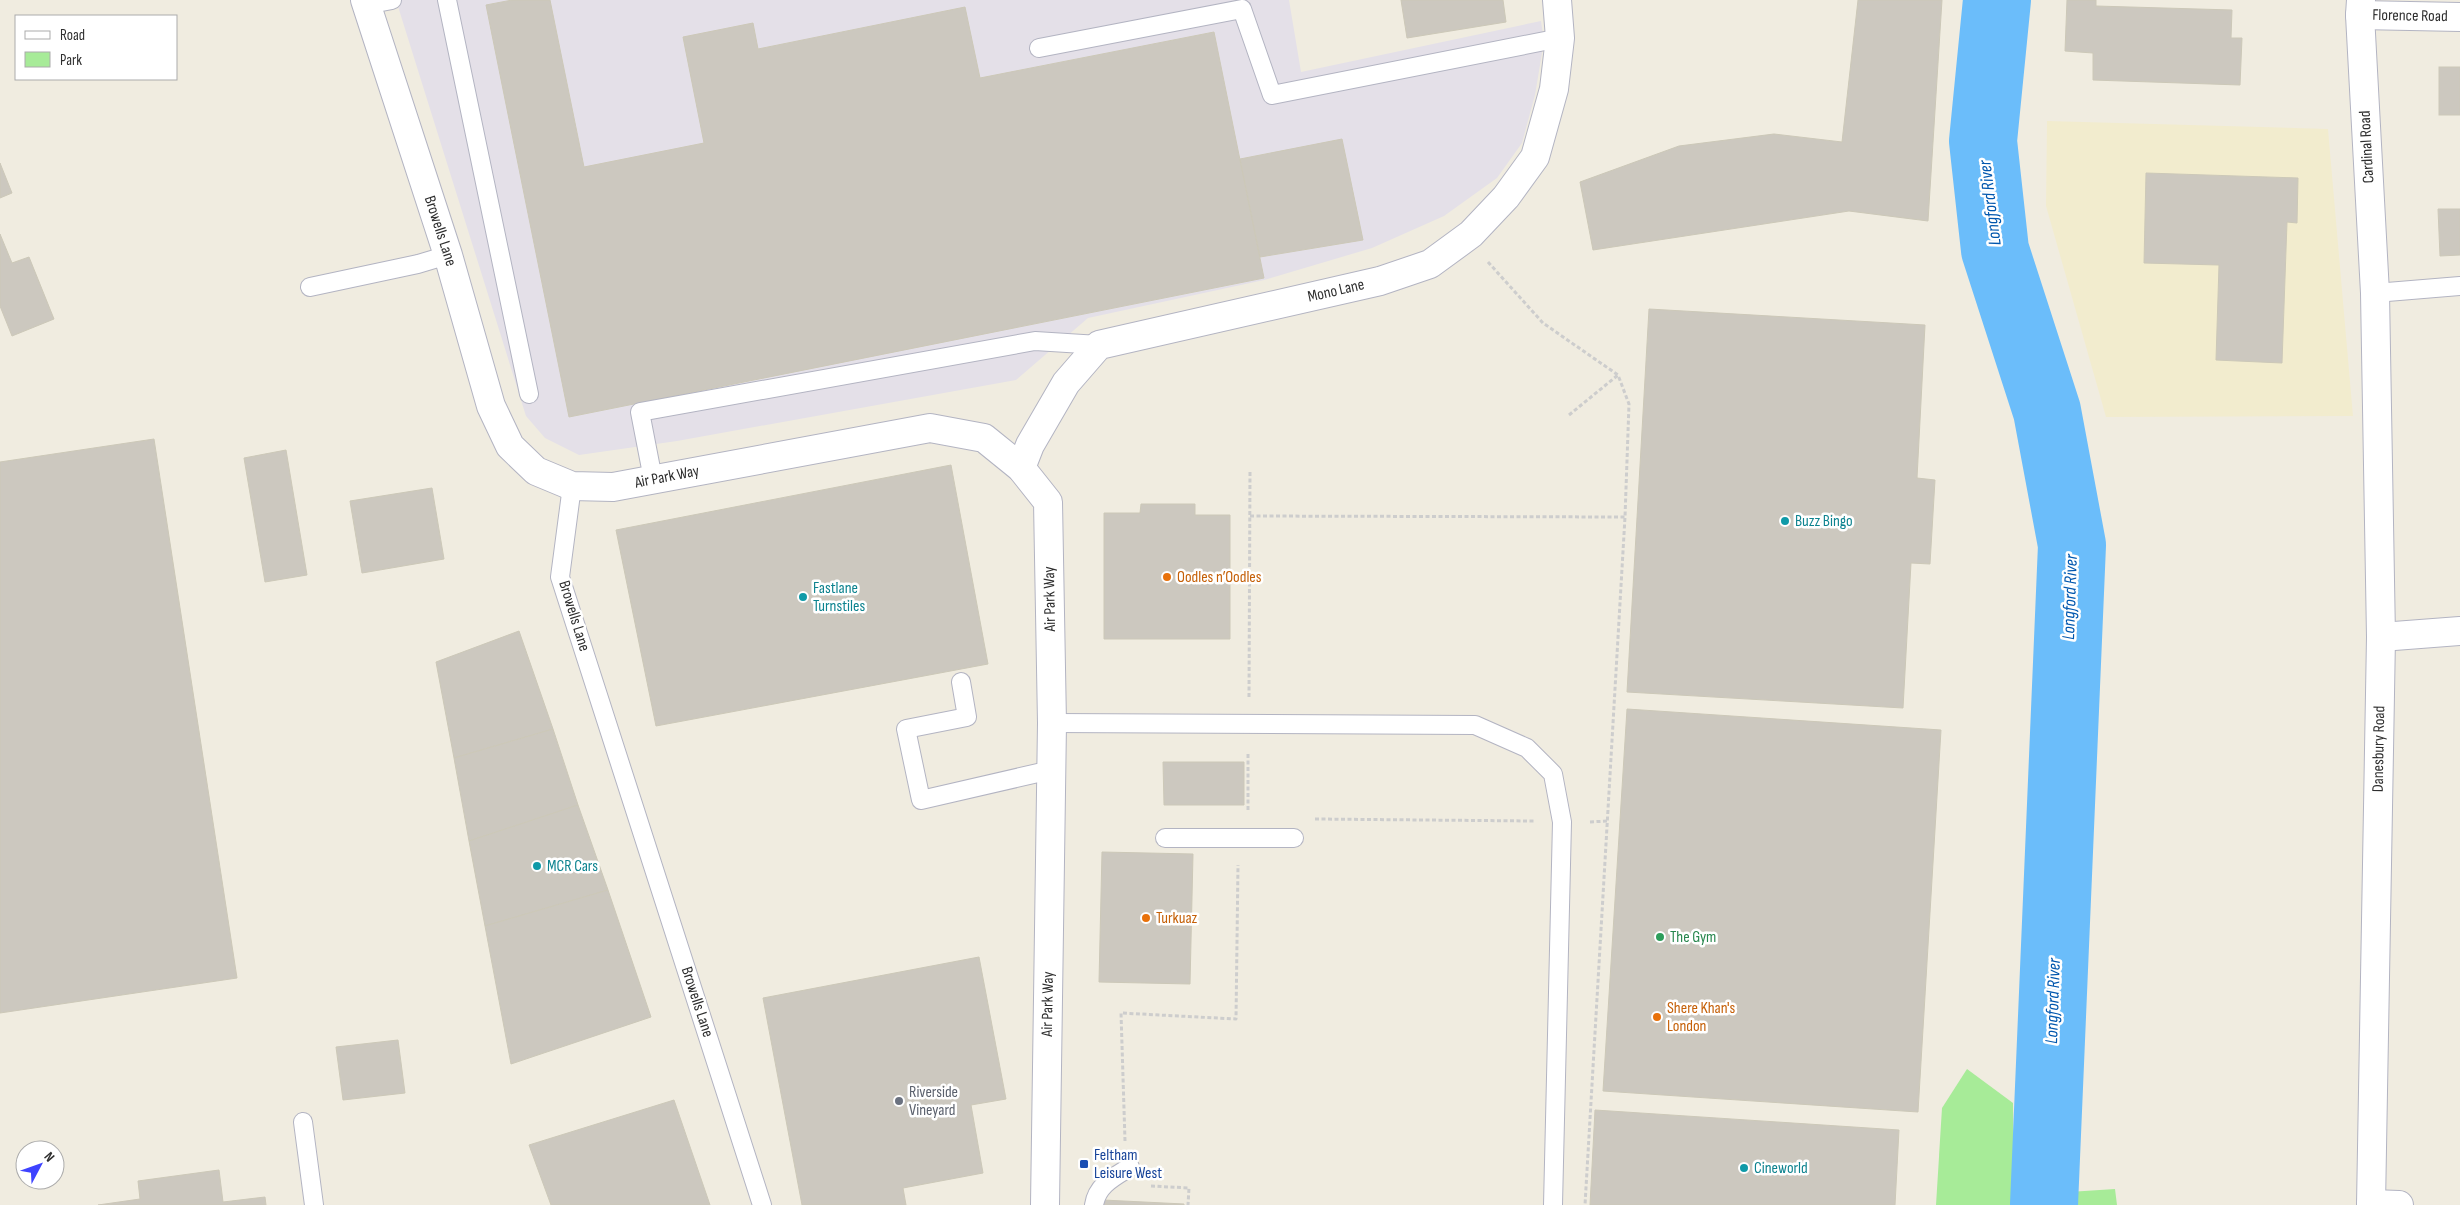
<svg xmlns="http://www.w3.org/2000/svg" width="2460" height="1205" viewBox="0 0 2460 1205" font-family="'Sofia Sans Condensed',sans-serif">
	<rect width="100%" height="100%" fill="#f0ece0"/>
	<!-- industrial -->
	<polygon fill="#e4e0e8" points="396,0 1289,0 1301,72 1541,21 1544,41 1535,95 1522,143 1497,178 1444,216 1372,248 1264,280 1088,318 1016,380 677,441 579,455 545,438 526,416"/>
	<!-- education -->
	<polygon fill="#f2ecce" points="2047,121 2328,129 2353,416 2106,417 2046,206"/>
	<!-- green -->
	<g fill="#a7eb98">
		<polygon points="1967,1069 2013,1103 2014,1205 1936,1205 1942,1108"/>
		<polygon points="2115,1189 2117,1205 2068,1205 2069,1192"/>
	</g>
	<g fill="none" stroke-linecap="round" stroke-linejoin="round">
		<!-- river -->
		<polyline stroke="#6bbdfa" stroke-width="68" points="1997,0 1983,141 1995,250 2047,411 2072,545 2044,1205"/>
	</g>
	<!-- building -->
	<g fill="#ccc8bf" stroke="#ccc8b8">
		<polygon points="512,0 550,0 584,167 704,143 683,37 753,23 758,49 965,7 980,78 1214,32 1264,278 569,417 486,5"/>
		<polygon points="1401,0 1503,0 1506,22 1407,38"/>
		<polygon points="1858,0 1942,0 1928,221 1849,211 1593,250 1580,182 1679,146 1774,134 1842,142"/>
		<polygon points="2067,0 2096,0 2096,6 2232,10 2231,38 2242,38 2240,85 2093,80 2093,53 2065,51"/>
		<rect x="2439" y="67" width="21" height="48"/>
		<polygon points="1342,139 1363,240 1260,257 1240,159"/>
		<polygon points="0,163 12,193 0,198"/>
		<polygon points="2146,173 2298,178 2297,223 2287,222 2282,363 2216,360 2219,265 2144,263"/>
		<polygon points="2438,209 2460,209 2460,255 2440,256"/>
		<polygon points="0,234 12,263 29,257 54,319 12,336 0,306"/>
		<polygon points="1649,309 1925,325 1917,478 1935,480 1930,564 1911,563 1903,708 1627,692"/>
		<polygon points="154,439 237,978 0,1013 0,462"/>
		<polygon points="286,450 307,575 265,582 244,458"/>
		<polygon points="951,465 988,664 656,726 616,530"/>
		<polygon points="432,488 444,559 362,573 350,501"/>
		<polygon points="1141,504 1195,504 1195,515 1230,515 1230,639 1104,639 1104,513 1140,513"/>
		<polygon points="519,631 553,729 454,758 436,662"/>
		<polygon points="1627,709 1941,730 1918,1112 1603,1091"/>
		<polygon points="553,729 578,805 469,841 454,758"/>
		<polygon points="1163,762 1244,762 1244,805 1164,805"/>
		<polygon points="578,805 608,890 485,926 469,841"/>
		<polygon points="1102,852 1193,854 1190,984 1099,982"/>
		<polygon points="608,890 651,1017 511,1064 485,926"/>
		<polygon points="979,957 1006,1099 971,1105 983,1173 903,1188 906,1205 802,1205 763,998"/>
		<polygon points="398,1040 405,1093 343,1100 336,1047"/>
		<polygon points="674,1100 710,1205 551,1205 529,1145"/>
		<polygon points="1595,1110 1899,1130 1895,1205 1590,1205"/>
		<polygon points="219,1170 223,1202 265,1197 266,1205 98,1205 140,1199 138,1181"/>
		<polygon points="1103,1200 1184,1204 1184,1205 1103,1205"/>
	</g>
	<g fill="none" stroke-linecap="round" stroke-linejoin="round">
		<!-- lane casing -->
		<g stroke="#b3b4c2" stroke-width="20">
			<g id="lane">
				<polyline points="447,0 529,394"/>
				<polyline points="366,5 392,0"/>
				<polyline points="1039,48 1242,9 1272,95 1560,38"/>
				<polyline points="310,287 418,264 448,255"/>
				<polyline points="2375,293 2460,286"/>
				<polyline points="653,479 640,412 1035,341 1099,345"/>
				<polyline points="572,486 560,577 762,1205"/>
				<polyline points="961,682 967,717 906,729 921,800 1051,770"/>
				<polyline points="1052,723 1475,725 1527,748 1553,774 1562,822 1553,1205"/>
				<polyline points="1165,838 1294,838"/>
				<polyline points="303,1122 314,1205"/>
				<path d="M 1094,1205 C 1097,1185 1114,1177 1130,1167"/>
			</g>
		</g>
		<!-- street casing -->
		<g stroke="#b3b4c2" stroke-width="30">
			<g id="street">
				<polyline points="2361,0 2360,15 2375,293 2381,637 2371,1205"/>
				<polyline points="2360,15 2460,17"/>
				<polyline points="1021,468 1030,445 1066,383 1099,345 1380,281 1430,264 1471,234 1506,197 1535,157 1554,89 1560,38 1557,0"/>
				<polyline points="2381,637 2460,631"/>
				<polyline points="2371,1204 2399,1205"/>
			</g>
		</g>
		<!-- secondary casing -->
		<g stroke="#b3b4c2" stroke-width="30">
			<polyline id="secondary" points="365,0 448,255 491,406 510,446 536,471 572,486 613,487 930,428 984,438 1021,468 1048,502 1052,723 1045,1205"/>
		</g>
		<!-- path -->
		<g stroke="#cdcdcd" stroke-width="3" stroke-dasharray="4 2.5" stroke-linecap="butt">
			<polyline points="1488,262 1543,323 1618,375 1629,404 1625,517 1585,1205"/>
			<polyline points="1569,415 1618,375"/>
			<polyline points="1250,516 1625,517"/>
			<polyline points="1249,697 1250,471"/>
			<polyline points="1248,810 1248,754"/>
			<polyline points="1315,819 1534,821"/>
			<polyline points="1590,822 1607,821"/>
			<polyline points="1125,1141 1121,1013 1236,1019 1238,865"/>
			<polyline points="1151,1186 1189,1188 1188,1205"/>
		</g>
		<!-- lane -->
		<use href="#lane" stroke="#fff" stroke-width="18"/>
		<!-- street -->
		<use href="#street" stroke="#fff" stroke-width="28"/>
		<!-- secondary -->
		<use href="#secondary" stroke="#fff" stroke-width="28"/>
	</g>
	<!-- markers -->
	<g fill="#0f9aa8" stroke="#fff" stroke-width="2">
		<circle cx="1785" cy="521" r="5"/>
		<circle cx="803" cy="597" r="5"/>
		<circle cx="537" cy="866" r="5"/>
		<circle cx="1744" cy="1168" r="5"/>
	</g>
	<g fill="#e8710a" stroke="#fff" stroke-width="2">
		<circle cx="1167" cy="577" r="5"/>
		<circle cx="1146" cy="918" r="5"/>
		<circle cx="1657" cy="1017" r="5"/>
	</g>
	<circle fill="#2e9e5b" stroke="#fff" stroke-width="2" cx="1660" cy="937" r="5"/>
	<circle fill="#6b7280" stroke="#fff" stroke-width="2" cx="899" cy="1101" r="5"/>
	<rect fill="#1a4fb4" stroke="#fff" stroke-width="2" x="1079" y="1159" width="10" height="10" rx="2.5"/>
	<g text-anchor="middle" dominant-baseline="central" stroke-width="5" stroke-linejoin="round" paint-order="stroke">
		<!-- street labels -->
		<g font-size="16" fill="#2e2e2e" stroke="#fff">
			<text transform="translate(2410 16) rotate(1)">Florence Road</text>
			<text transform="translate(2367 147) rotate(-93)">Cardinal Road</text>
			<text transform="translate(440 231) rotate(72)">Browells Lane</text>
			<text transform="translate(1336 291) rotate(-13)">Mono Lane</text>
			<text transform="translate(667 477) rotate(-11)">Air Park Way</text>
			<text transform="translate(1050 599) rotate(-91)">Air Park Way</text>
			<text transform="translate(574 616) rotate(73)">Browells Lane</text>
			<text transform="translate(2379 749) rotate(-89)">Danesbury Road</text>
			<text transform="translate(697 1002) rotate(72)">Browells Lane</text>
			<text transform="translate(1048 1004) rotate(-89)">Air Park Way</text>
		</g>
		<!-- culture labels -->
		<g font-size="16" fill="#0d838f" stroke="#fff" text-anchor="start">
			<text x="1795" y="521">Buzz Bingo</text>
			<text x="813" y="588">Fastlane<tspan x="813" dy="18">Turnstiles</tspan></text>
			<text x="547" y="866">MCR Cars</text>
			<text x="1754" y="1168">Cineworld</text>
		</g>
		<!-- food labels -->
		<g font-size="16" fill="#c56008" stroke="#fff" text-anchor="start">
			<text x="1177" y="577">Oodles n’Oodles</text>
			<text x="1156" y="918">Turkuaz</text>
			<text x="1667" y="1008">Shere Khan's<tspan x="1667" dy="18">London</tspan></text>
		</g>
		<!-- leisure labels -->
		<g font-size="16" fill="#27864d" stroke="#fff" text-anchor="start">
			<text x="1670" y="937">The Gym</text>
		</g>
		<!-- worship labels -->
		<g font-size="16" fill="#5b616d" stroke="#fff" text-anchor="start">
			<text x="909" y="1092">Riverside<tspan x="909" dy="18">Vineyard</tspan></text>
		</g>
		<!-- transit labels -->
		<g font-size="16" fill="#164399" stroke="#fff" text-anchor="start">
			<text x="1094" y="1155">Feltham<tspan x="1094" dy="18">Leisure West</tspan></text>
		</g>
		<!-- water labels -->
		<g font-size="18" font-style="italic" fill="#0157ae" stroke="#fff">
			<text transform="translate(1990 203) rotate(-97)">Longford River</text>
			<text transform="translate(2070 597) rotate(-88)">Longford River</text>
			<text transform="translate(2053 1001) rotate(-88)">Longford River</text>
		</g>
	</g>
	<!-- legend -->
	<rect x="15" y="15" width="162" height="65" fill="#ffffff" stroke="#ababab"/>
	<rect x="25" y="31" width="25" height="8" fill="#ffffff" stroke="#ababab"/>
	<text x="60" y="40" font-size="15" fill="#2e2e2e">Road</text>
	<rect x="25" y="52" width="25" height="15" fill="#a7eb98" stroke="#ababab"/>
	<text x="60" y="65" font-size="15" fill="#2e2e2e">Park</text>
	<!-- north arrow -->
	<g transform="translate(40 1165) rotate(49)"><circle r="24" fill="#ffffff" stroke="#ababab"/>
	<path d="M0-4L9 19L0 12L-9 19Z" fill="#3e43ff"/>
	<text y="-8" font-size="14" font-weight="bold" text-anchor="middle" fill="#2e2e2e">N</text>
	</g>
</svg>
